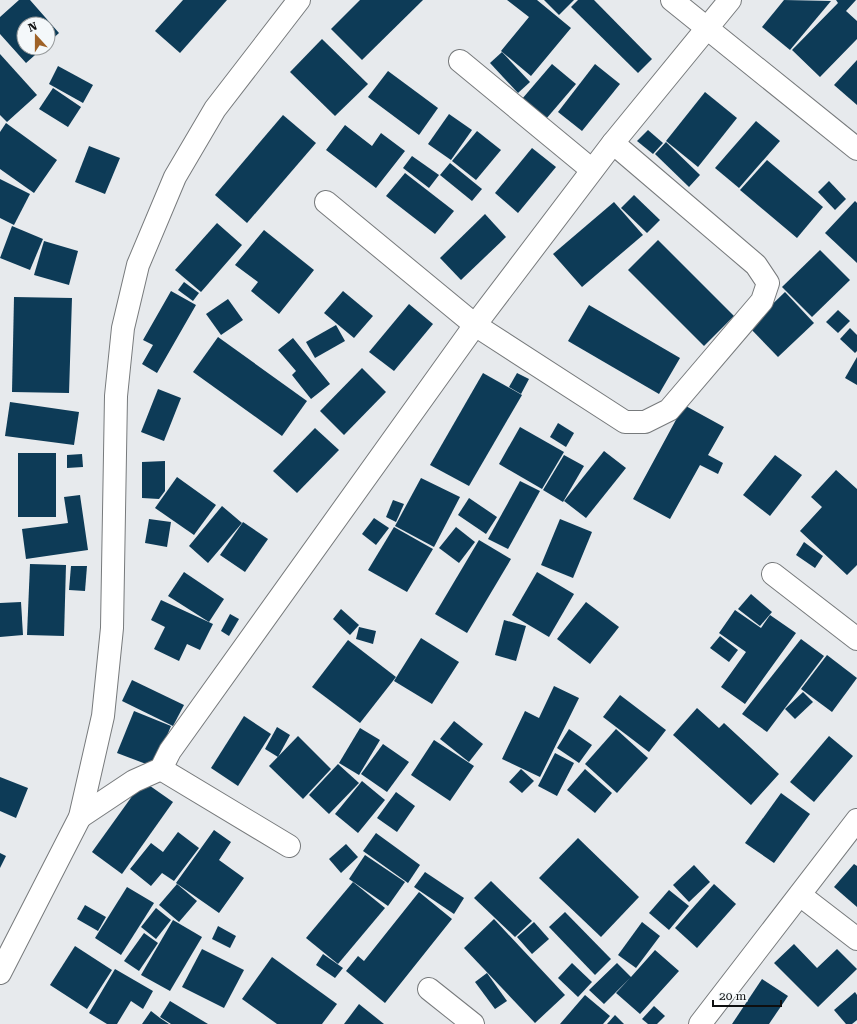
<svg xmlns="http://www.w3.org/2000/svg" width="857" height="1024" viewBox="0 0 857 1024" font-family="'Roboto Serif',serif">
	<rect width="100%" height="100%" fill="#e7eaed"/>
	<!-- building -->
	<g fill="#0d3b57">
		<polygon points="19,0 30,0 59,33 48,43 48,24 24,24 24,48 43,48 26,63 0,34 0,17"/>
		<polygon points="183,0 227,0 180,53 155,31"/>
		<polygon points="360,0 423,0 362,60 331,29"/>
		<polygon points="507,0 537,0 571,28 531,76 501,51 529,17"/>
		<polygon points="544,0 574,0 559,15"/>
		<polygon points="578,0 594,0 652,59 638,73 571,7"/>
		<polygon points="784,0 831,1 790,50 762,27"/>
		<polygon points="836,0 856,0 846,11 857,21 857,39 820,77 792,50 838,3"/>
		<polygon points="322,39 368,84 335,116 290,72"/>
		<polygon points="502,52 530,82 518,93 490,63"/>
		<polygon points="0,54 37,95 7,122 0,115"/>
		<polygon points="857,60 857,105 834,85"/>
		<polygon points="552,64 576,84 546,119 522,99"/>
		<polygon points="595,64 620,84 582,131 558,112"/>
		<polygon points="58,66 93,85 83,103 49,84"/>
		<polygon points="388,71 438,108 419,135 368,97"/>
		<polygon points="53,88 81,107 68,127 39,109"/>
		<polygon points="705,92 737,118 698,167 666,141"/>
		<polygon points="449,114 472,130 451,160 428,144"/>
		<polygon points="283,115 316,143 247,223 215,195"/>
		<polygon points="756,121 780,141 739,188 715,168"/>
		<polygon points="6,123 57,160 34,193 0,169 0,132"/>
		<polygon points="345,125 372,146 381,133 405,151 376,188 326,150"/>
		<polygon points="648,130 663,143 653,154 637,141"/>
		<polygon points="477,131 501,150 476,180 452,161"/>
		<polygon points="666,142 700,175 689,187 655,154"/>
		<polygon points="89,146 120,158 105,194 75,182"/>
		<polygon points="532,148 556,167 518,213 495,193"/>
		<polygon points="412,156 439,175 429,188 403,168"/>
		<polygon points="767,160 823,207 797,238 740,190"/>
		<polygon points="450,163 482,189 472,201 440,175"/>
		<polygon points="405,173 454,211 435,234 386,196"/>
		<polygon points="0,179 30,194 14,225 0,218"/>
		<polygon points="829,181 846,199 835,210 818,192"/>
		<polygon points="634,195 660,220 647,233 621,208"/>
		<polygon points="855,201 857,203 857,263 825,233"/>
		<polygon points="614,202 643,235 582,287 553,254"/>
		<polygon points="485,214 506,237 461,280 440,258"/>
		<polygon points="217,223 242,245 201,292 175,270"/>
		<polygon points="12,226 43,239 30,270 0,258"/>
		<polygon points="264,230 314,270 279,314 251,291 258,282 235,265"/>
		<polygon points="658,240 734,316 704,346 628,270"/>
		<polygon points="44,241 78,251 69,285 34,275"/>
		<polygon points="820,250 850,280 812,317 782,287"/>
		<polygon points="184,282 199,293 193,301 178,290"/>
		<polygon points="171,291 196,305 157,373 142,364 153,345 143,340"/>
		<polygon points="343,291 373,316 354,338 324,313"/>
		<polygon points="785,292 814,323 778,357 749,327"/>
		<polygon points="14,297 72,298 69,393 12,392"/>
		<polygon points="228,299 243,320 221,335 206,314"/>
		<polygon points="409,304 433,324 394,371 369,352"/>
		<polygon points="589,305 680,358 659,394 568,341"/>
		<polygon points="838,310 850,321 838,333 826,322"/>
		<polygon points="336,325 345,341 315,358 306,342"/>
		<polygon points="850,328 857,335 857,351 855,353 840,339"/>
		<polygon points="218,337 307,401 282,436 193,372"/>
		<polygon points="293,338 330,384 311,399 292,375 296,371 278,350"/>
		<polygon points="857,357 857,385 845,378"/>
		<polygon points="362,368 386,392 344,435 320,411"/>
		<polygon points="483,373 522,395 469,486 430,465"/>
		<polygon points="517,373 529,379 521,394 509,387"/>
		<polygon points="158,389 181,398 164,441 141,432"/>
		<polygon points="10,402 79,412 74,445 5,436"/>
		<polygon points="684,405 724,427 708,455 723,463 718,474 700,465 670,519 633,499"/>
		<polygon points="558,423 574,433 566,447 550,437"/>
		<polygon points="520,427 564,452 542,489 499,464"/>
		<polygon points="315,428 339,450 297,493 273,471"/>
		<polygon points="604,451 626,468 586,518 564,501"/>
		<rect x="18" y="453" width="38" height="64"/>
		<polygon points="82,454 83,467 67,468 67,455"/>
		<polygon points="564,455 584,466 563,502 543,490"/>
		<polygon points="775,455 802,475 770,516 743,495"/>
		<polygon points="165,461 165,491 159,499 142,498 142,462"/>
		<polygon points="836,470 857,489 857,565 847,575 800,531 822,507 811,497"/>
		<polygon points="177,477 216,505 194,535 155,508"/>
		<polygon points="421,478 460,497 434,547 395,526"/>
		<polygon points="520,481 540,491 508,549 488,539"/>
		<polygon points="80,495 88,550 26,559 22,529 68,523 64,497"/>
		<polygon points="469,498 497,517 486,534 458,515"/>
		<polygon points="393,500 404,504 396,522 386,517"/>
		<polygon points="222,506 242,523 208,563 189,546"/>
		<polygon points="374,518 389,528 376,545 362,534"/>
		<polygon points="149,519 171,522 167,547 145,543"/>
		<polygon points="560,519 592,532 573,578 541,565"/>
		<polygon points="243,522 268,539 245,572 220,555"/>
		<polygon points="394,527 433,549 407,592 368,570"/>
		<polygon points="456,527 475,542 459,563 439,548"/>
		<polygon points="479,540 511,559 467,633 435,614"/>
		<polygon points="804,542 823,556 815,568 796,555"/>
		<polygon points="30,564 66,565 64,636 27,635"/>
		<polygon points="71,566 87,566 85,591 69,590"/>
		<polygon points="184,572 224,599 209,622 168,596"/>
		<polygon points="537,572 574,594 549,637 512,615"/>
		<polygon points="751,594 772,612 760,626 738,609"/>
		<polygon points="161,600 213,624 200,650 187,644 179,661 154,649 165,627 151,620"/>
		<polygon points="21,602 23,635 0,637 0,603"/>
		<polygon points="586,602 619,627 590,664 557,639"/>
		<polygon points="341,609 359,625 350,635 333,619"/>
		<polygon points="735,610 761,628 770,615 796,633 745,704 721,687 746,652 719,633"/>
		<polygon points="230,614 239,619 229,636 221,631"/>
		<polygon points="504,620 526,626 516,661 495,655"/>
		<polygon points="359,627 376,631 373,644 356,639"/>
		<polygon points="720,636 738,650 729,662 710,648"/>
		<polygon points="421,638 459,662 432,704 394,681"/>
		<polygon points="801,639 824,656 767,732 742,714"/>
		<polygon points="348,640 396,677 360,723 312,687"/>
		<polygon points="827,655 857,678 832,712 801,689"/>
		<polygon points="132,680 184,705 173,726 122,701"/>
		<polygon points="554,686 579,698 540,777 502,759 525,711 539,718"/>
		<polygon points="803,692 813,702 795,719 785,709"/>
		<polygon points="620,695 666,730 649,752 603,717"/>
		<polygon points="697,708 719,728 724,723 779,774 751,805 673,735"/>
		<polygon points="134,711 171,726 154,767 117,753"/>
		<polygon points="244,716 271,734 238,786 211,768"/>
		<polygon points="454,721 483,744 469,762 440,739"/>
		<polygon points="277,727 290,735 278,757 265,749"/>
		<polygon points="360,728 380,740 359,775 339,763"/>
		<polygon points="569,729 592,745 579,763 557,748"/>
		<polygon points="616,729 648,758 617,793 585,764"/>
		<polygon points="298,736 331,769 303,799 269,766"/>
		<polygon points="829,736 853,756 814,802 790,782"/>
		<polygon points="434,740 474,766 450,801 411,775"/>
		<polygon points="383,744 409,762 387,792 361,774"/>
		<polygon points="555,753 574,763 557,796 538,786"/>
		<polygon points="338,764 359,783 329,814 309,795"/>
		<polygon points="521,769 534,781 522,793 509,782"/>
		<polygon points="585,769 612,793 595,813 567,790"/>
		<polygon points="0,777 28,788 16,818 0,811"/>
		<polygon points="143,781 173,802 122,874 92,852"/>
		<polygon points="362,781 385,800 358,833 335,814"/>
		<polygon points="396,792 415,806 397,832 377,818"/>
		<polygon points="781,793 810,814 774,863 745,843"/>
		<polygon points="214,830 231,842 219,860 244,878 219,913 176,883"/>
		<polygon points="178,832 199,848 174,881 162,873 151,886 130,869 151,843 163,852"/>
		<polygon points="376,833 420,865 408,883 363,851"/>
		<polygon points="578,838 639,897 601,937 539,878"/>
		<polygon points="346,844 358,857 341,873 329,859"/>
		<polygon points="0,853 6,856 0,868"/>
		<polygon points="365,855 405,882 388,906 349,879"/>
		<polygon points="854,864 857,866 857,907 834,887"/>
		<polygon points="694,865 710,882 689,902 673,885"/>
		<polygon points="425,872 464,898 454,914 414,887"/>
		<polygon points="491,881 532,921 515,937 474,898"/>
		<polygon points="353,882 385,908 338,964 306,938"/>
		<polygon points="177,884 197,901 179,922 159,905"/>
		<polygon points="714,884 736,904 697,948 675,928"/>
		<polygon points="127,887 154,903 121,955 95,938"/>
		<polygon points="669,890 689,906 669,930 649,913"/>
		<polygon points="419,892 452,919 385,1003 346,971 358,956 364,961"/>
		<polygon points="85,905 106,917 98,931 77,919"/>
		<polygon points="156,908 171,920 156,939 141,927"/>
		<polygon points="565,912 611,959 595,975 549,927"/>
		<polygon points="494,919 565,995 535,1023 464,948"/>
		<polygon points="173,920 202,937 170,991 141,975"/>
		<polygon points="534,922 549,939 532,954 517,937"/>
		<polygon points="642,922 660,936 636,968 618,955"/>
		<polygon points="218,926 236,936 230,948 212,939"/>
		<polygon points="144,933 158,943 139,971 124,961"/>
		<polygon points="794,944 817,968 837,949 857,969 818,1007 774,963"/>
		<polygon points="75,946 112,970 87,1009 50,985"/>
		<polygon points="202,949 244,970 224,1008 182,987"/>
		<polygon points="655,950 679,971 640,1014 616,993 630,978 604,1004 589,990 617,963 631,977"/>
		<polygon points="323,954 343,968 335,978 316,965"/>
		<polygon points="272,957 337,1004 322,1024 277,1024 242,999"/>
		<polygon points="572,963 592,982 578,997 558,978"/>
		<polygon points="115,969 153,991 143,1009 131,1001 117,1024 107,1024 89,1013"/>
		<polygon points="487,973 507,1001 495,1009 475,982"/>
		<polygon points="762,979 788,996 769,1024 732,1024"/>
		<polygon points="855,992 857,995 857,1020 852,1024 846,1024 834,1010"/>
		<polygon points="585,995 610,1016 603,1024 560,1024"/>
		<polygon points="170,1001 208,1024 171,1024 160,1017"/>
		<polygon points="359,1004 384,1024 344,1024"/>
		<polygon points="654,1006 665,1016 657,1024 648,1024 642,1019"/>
		<polygon points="151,1011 160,1018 169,1024 142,1024"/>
		<polygon points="615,1015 624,1024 607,1024"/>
	</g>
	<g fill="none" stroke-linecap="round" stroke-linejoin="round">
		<!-- minor casing -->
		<g stroke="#777a7c" stroke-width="24">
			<g id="minor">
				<polyline points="672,0 857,149"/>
				<polyline points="460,61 592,170"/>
				<polyline points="326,202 475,325 625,422 645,422 669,410 762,301 768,283 756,265 613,143"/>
				<polyline points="773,574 857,639"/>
				<polyline points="161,769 289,846"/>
				<polyline points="80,817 134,781 161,769 170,751 475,325 613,143 730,0"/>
				<polyline points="800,895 857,939"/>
				<polyline points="0,973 80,817 103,716 112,628 116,396 123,328 138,265 175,177 215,109 299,0"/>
				<polyline points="429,989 473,1024"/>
				<polyline points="700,1024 857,820"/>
			</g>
		</g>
		<!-- minor -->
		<use href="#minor" stroke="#fff" stroke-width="22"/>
	</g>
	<!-- north arrow -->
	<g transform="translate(36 36) rotate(339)"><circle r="19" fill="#f4f8fa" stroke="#989b9c"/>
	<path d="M0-3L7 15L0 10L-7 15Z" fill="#9f6227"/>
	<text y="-6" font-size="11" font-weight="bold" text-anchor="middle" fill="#0e0f10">N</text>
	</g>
	<!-- scale -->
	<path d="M713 1000v6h68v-6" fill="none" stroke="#0e0f10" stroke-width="2"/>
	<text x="719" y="1000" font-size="12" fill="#0e0f10" stroke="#f4f8fa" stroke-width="3" paint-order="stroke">20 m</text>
</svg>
